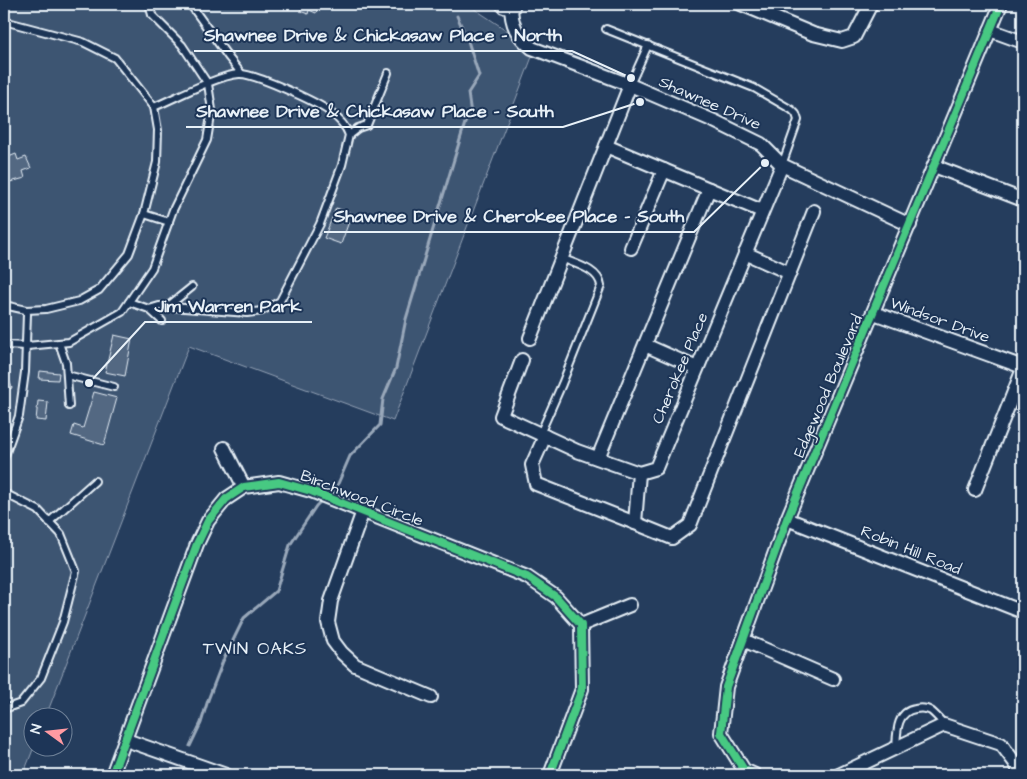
<svg xmlns="http://www.w3.org/2000/svg" width="1027" height="779" viewBox="0 0 1027 779" font-family="'Architects Daughter',sans-serif">
	<rect width="100%" height="100%" fill="#253d5d"/>
	<filter id="ink" filterUnits="userSpaceOnUse"><feTurbulence type="fractalNoise" baseFrequency=".02" numOctaves="2"/><feDisplacementMap in="SourceGraphic" scale="10" xChannelSelector="R" yChannelSelector="G"/><feConvolveMatrix kernelMatrix="1 2 1 2 8 2 1 2 1" color-interpolation-filters="sRGB"/></filter>
	<g filter="url(#ink)">
		<!-- green -->
		<polygon fill="#3e5472" stroke="#93a2b5" points="4,4 467,4 535,49 393,421 189,346 46,716 32,716 32,746 34,747 23,775 4,775"/>
		<g fill="none" stroke-linecap="round" stroke-linejoin="round">
			<!-- stream -->
			<g stroke="#99a8ba" stroke-width="3">
				<polyline points="329,494 337,486 350,456 380,425 383,399 396,368 406,319 465,123 471,114 468,93 479,76 468,41 457,16"/>
				<polyline points="190,746 201,723 208,700 223,661 244,618 276,591 290,545 316,506 322,500"/>
				<polyline points="179,775 180,773"/>
			</g>
		</g>
		<!-- building -->
		<g fill="#536782" stroke="#e8f1f8">
			<polygon points="295,4 319,4 316,13 309,10 308,14 300,11 302,7"/>
			<polygon points="16,154 18,160 26,157 31,168 23,171 25,178 10,182 4,167 4,162 8,161 6,158"/>
			<polygon points="336,208 352,213 341,244 324,238"/>
			<polygon points="114,335 132,339 125,376 105,372"/>
			<polygon points="5,369 12,388 4,392 4,370"/>
			<polygon points="40,371 59,373 58,380 39,379"/>
			<polygon points="94,392 117,398 104,445 71,435 74,425 83,428"/>
			<polygon points="38,401 48,402 46,421 36,420"/>
		</g>
		<g fill="none" stroke-linecap="round" stroke-linejoin="round">
			<!-- lane casing -->
			<g stroke="#e8f1f8" stroke-width="10">
				<g id="lane">
					<polyline points="190,4 229,58 241,73"/>
					<polyline points="4,21 83,42 115,58 154,107 158,130 157,162 144,214 129,254 99,290 79,301 46,309 26,310"/>
					<polyline points="606,29 754,88 792,110 796,114 798,120 782,165"/>
					<polyline points="630,85 648,45"/>
					<polyline points="349,135 358,128 367,125 388,73"/>
					<polyline points="144,214 169,222"/>
					<path d="M 129,302 L 149,309 L 159,306 L 247,313 L 262,311 L 280,301 L 320,224 L 342,165 L 349,135 C 346,126 338,118 330,112 C 317,102 254,73 239,74 C 219,75 175,98 154,107"/>
					<polyline points="4,305 26,310 27,314 25,372 19,416 4,458"/>
					<polyline points="167,307 192,287"/>
					<polyline points="149,309 162,321"/>
					<polyline points="59,343 66,363 69,406"/>
					<polyline points="4,345 27,346 69,342 122,312 152,268 173,210 207,140 212,110 208,84 182,45 152,15 149,4"/>
					<polyline points="67,375 114,387"/>
					<path d="M 540,434 L 562,384 L 601,286 C 599,269 575,264 561,258"/>
					<polyline points="4,493 38,510 61,534 76,571 63,622 41,678 21,703 4,709"/>
					<polyline points="49,522 95,481"/>
					<path d="M 896,748 C 897,733 896,712 915,709 C 920,708 926,708 931,711 C 936,715 941,721 945,725"/>
				</g>
			</g>
			<!-- street casing -->
			<g stroke="#e8f1f8" stroke-width="16">
				<g id="street">
					<polyline points="741,4 813,34 842,41 854,37 871,4"/>
					<path d="M 511,5 C 511,25 517,36 532,48 L 630,85 L 714,121 L 761,144 L 782,165 L 910,225"/>
					<polyline points="990,30 1023,42"/>
					<polyline points="606,146 709,189"/>
					<polyline points="934,166 1023,200"/>
					<polyline points="631,248 664,170"/>
					<polyline points="745,253 790,273"/>
					<polyline points="874,313 1023,367"/>
					<polyline points="530,338 630,85"/>
					<polyline points="645,345 697,368"/>
					<polyline points="522,360 501,416 577,451 639,473 656,468 782,165"/>
					<polyline points="545,436 532,465 536,484 635,523"/>
					<polyline points="224,448 244,487"/>
					<polyline points="598,458 709,189 762,211"/>
					<polyline points="639,473 635,523 672,538 690,525 814,211"/>
					<polyline points="975,490 1023,369"/>
					<polyline points="363,511 331,601 328,622 333,641 342,653 355,665 431,697"/>
					<polyline points="787,519 1023,612"/>
					<polyline points="581,625 630,605"/>
					<polyline points="743,640 833,679"/>
					<polyline points="126,740 226,775"/>
					<polyline points="112,775 197,544 208,521 226,499 244,487 279,482 311,491 527,577 556,597 581,625 582,689 550,775"/>
					<polyline points="755,775 744,770 721,733 726,687 787,519 1001,4"/>
					<polyline points="839,775 944,725 1001,744 1016,764 1021,775"/>
				</g>
			</g>
			<!-- secondary casing -->
			<g stroke="#e8f1f8" stroke-width="21">
				<polyline id="secondary" points="505,4 511,5 511,4"/>
			</g>
			<!-- lane -->
			<use href="#lane" stroke="#1d3557" stroke-width="6"/>
			<!-- street -->
			<use href="#street" stroke="#1d3557" stroke-width="12"/>
			<!-- secondary -->
			<use href="#secondary" stroke="#1d3557" stroke-width="18"/>
			<!-- cycleway casing -->
			<g stroke="#1d3557" stroke-width="11">
				<g id="cycleway">
					<polyline points="112,775 197,544 208,521 226,499 244,487 279,482 311,491 527,577 556,597 581,625 582,689 550,775"/>
					<polyline points="755,775 744,770 721,733 726,687 787,519 1001,4"/>
				</g>
			</g>
			<!-- cycleway -->
			<use href="#cycleway" stroke="#46c982" stroke-width="8"/>
		</g>
	</g>
	<g text-anchor="middle" dominant-baseline="central" stroke-width="4" stroke-linejoin="round" paint-order="stroke">
		<!-- street labels -->
		<g font-size="16" fill="#e8f1f8" stroke="#1d3557">
			<text transform="translate(710 103) rotate(24)">Shawnee Drive</text>
			<text transform="translate(940 320) rotate(20)">Windsor Drive</text>
			<text transform="translate(680 368) rotate(-67)">Cherokee Place</text>
			<text transform="translate(828 386) rotate(-67)">Edgewood Boulevard</text>
			<text transform="translate(362 498) rotate(21)">Birchwood Circle</text>
			<text transform="translate(911 550) rotate(22)">Robin Hill Road</text>
		</g>
		<!-- neighbourhood labels -->
		<g font-size="18" letter-spacing="1" fill="#e8f1f8" stroke="#1d3557">
			<text x="255" y="648">TWIN OAKS</text>
		</g>
	</g>
	<!-- callouts -->
	<path fill="none" stroke="#e8f1f8" stroke-width="2" d="M631 78L572 51H194M640 102L563 127H186M765 163L694 232H324M89 383L145 322H312"/>
	<g fill="#e8f1f8" stroke="#1d3557" stroke-width="2">
		<circle cx="631" cy="78" r="5"/>
		<circle cx="640" cy="102" r="5"/>
		<circle cx="765" cy="163" r="5"/>
		<circle cx="89" cy="383" r="5"/>
	</g>
	<g font-size="18" text-anchor="middle" font-weight="bold" fill="#e8f1f8" stroke="#1d3557" stroke-width="4" stroke-linejoin="round" paint-order="stroke">
		<text x="383" y="41">Shawnee Drive &amp; Chickasaw Place - North</text>
		<text x="375" y="117">Shawnee Drive &amp; Chickasaw Place - South</text>
		<text x="509" y="222">Shawnee Drive &amp; Cherokee Place - South</text>
		<text x="228" y="312">Jim Warren Park</text>
	</g>
	<!-- margin -->
	<rect width="1027" height="779" fill="none" stroke="#1d3557" stroke-width="20"/>
	<rect x="10" y="10" width="1007" height="759" fill="none" stroke="#e8f1f8" stroke-width="2" filter="url(#ink)"/>
	<!-- north arrow -->
	<g transform="translate(48 732) rotate(285)"><circle r="24" fill="#1d3557" stroke="#6e8097"/>
	<path d="M0-4L9 19L0 12L-9 19Z" fill="#ff9aa2"/>
	<text y="-8" font-size="14" font-weight="bold" text-anchor="middle" fill="#e8f1f8">N</text>
	</g>
</svg>
